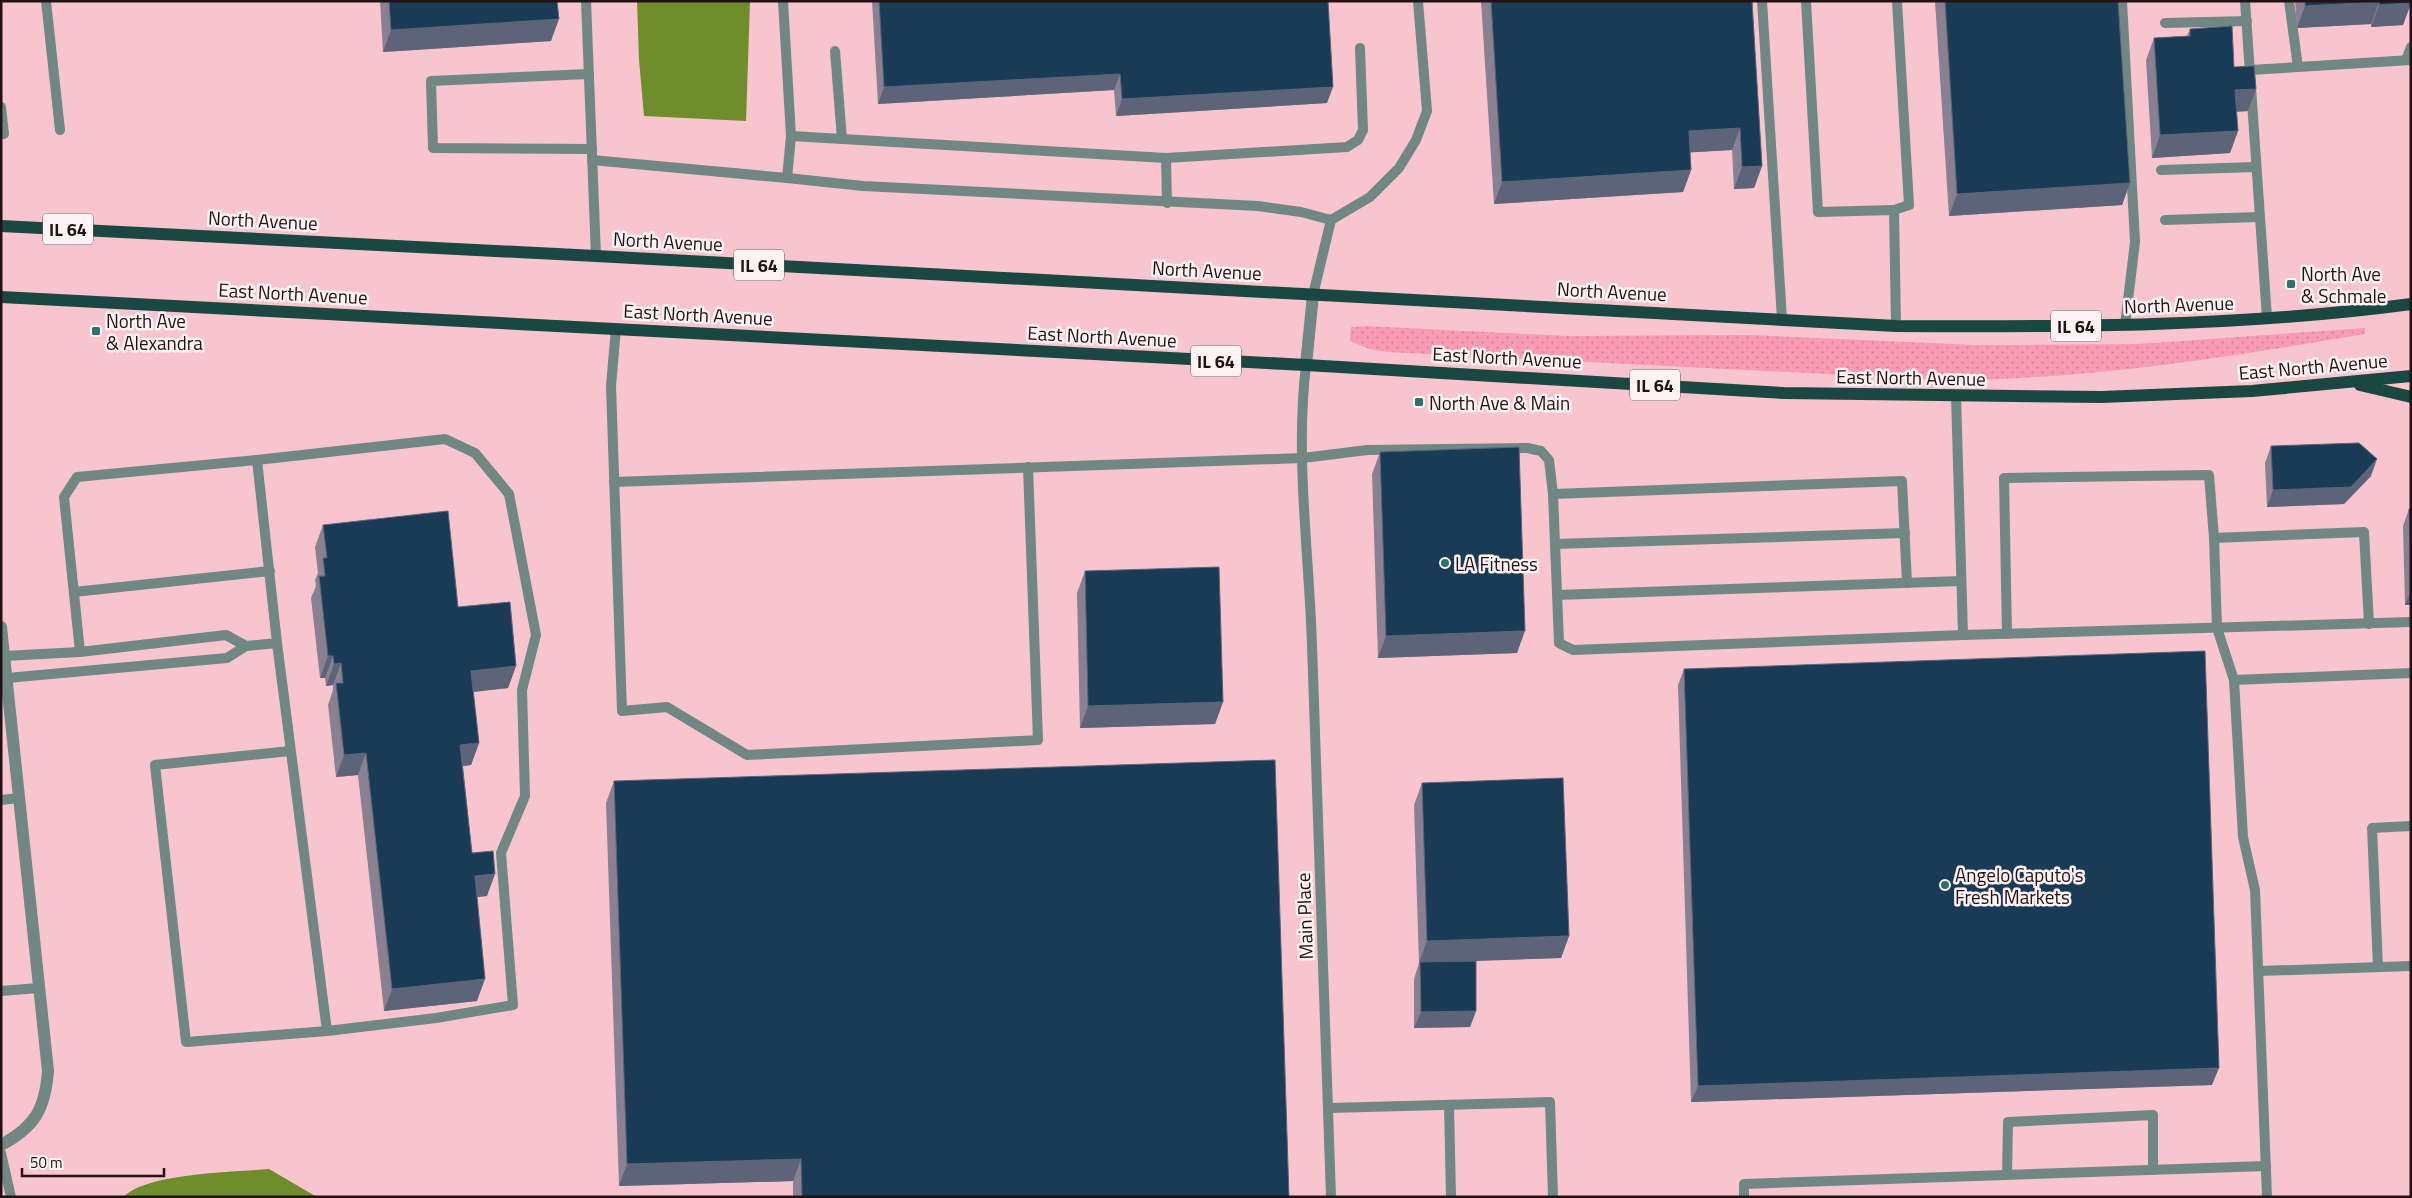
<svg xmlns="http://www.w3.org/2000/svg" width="2412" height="1198" viewBox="0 0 2412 1198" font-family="'Titillium Web',sans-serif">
	<defs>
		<pattern id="grass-dots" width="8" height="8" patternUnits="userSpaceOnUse" patternTransform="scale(1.25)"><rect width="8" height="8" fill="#f99bb2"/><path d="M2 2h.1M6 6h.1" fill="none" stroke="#d58498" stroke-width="1.8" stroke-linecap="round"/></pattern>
	</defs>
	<rect width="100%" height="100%" fill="#f8c5cf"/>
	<!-- grass -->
	<path fill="url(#grass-dots)" d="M 1366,326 L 1569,336 L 1750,335 L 1976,345 L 2138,344 L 2365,328 L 2365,334 C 2227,357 2086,380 1946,380 L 1388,352 L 1369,349 L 1350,341 L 1351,327 Z"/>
	<!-- water -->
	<g fill="#708d2b">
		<polygon points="637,1 750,1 746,121 644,116 639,60"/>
		<path d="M 269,1169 L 317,1197 L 124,1197 C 145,1173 236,1172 269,1169 Z"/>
	</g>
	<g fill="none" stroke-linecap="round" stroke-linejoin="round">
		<!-- lane -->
		<g stroke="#708783" stroke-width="10">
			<polyline points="46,1 60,130"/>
			<polyline points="586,1 596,256"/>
			<polyline points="1762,1 1782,319"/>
			<polyline points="1806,1 1818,212 1894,210 1896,326"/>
			<polyline points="2122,1 2135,242 2125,325"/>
			<polyline points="2245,1 2267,318"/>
			<polyline points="2289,1 2298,67"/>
			<polyline points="2165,23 2247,21"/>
			<polyline points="835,51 842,139"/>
			<polyline points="2406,60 2411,47"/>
			<polyline points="2250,70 2411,60"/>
			<polyline points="589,74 431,81 433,148 592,149"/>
			<polyline points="1,107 4,134"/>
			<polyline points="791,136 1166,158 1347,147 1358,140 1363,130 1360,48"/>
			<polyline points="1166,158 1167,203"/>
			<polyline points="592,160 787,178 791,136 783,1"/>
			<polyline points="2161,170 2256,167"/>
			<polyline points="787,178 863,186 1258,206 1301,212 1331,220"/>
			<polyline points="1894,210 1909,205 1897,1"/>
			<polyline points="2165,220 2259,217"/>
			<polyline points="1313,295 1331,220 1370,197 1399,168 1416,140 1427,111 1418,1"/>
			<polyline points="616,328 611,386 622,711 667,707 747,755 1038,740 1028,467"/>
			<path d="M 1306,365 C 1295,457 1309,552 1312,645 C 1319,829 1326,1013 1331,1197"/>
			<polyline points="1956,396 1963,635"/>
			<polyline points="257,460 445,439 475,453 509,494 536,635 522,690 525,796 501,853 513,1005 436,1018 327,1031 277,643"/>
			<polyline points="614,482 1303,458 1367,450 1527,448 1541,451 1549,460 1553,494 1902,481 1907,583"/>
			<polyline points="1553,494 1559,643 1573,650 1963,635 2411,622"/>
			<polyline points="2214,538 2364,532 2369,624"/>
			<polyline points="1555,544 1905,533"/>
			<polyline points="74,592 270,571"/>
			<polyline points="1557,595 1961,581"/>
			<polyline points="2007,634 2004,478 2209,475 2214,538 2217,628 2234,680 2243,837 2255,890 2267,1197"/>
			<polyline points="80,652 64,497 77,477 257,460 277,643 246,646"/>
			<polyline points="4,656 80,652 226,635 246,646 227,658 7,678"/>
			<polyline points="2234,680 2411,673"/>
			<polyline points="290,751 155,765 186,1042 327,1031"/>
			<polyline points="1,800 19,798"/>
			<polyline points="2378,967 2372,828 2411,826"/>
			<polyline points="2260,971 2411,966"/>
			<polyline points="1,991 39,988"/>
			<polyline points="1449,1105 1451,1197"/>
			<polyline points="1329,1108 1550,1102 1553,1197"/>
			<polyline points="1,1153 11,1197"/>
			<polyline points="2007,1175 2008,1122 2153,1115 2153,1170"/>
			<polyline points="1744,1197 1744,1184 2266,1166"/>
		</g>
		<!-- street -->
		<g stroke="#708783" stroke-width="12">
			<polyline points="1306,365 1313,295"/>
			<path d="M 1,627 L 48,1071 C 45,1109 35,1127 1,1145"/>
		</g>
		<!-- primary -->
		<g stroke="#1a4742" stroke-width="12">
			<path d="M 1,226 L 596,256 L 1896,326 C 2068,327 2240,327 2411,304"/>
			<polyline points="1,297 1306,365 1784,393 2101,397 2252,391 2411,376"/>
			<polyline points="2360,385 2411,397"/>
		</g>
	</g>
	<!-- wall -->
	<g fill="#898092">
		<polygon points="380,1 557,1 551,41 383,52"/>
		<polygon points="872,1 1328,1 1327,103 1116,116 1114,90 878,104"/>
		<polygon points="1481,1 1752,1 1762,166 1754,188 1734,189 1732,150 1690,152 1691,170 1683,192 1494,204"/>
		<polygon points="1935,1 2118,1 2130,183 2122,205 1949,216"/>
		<polygon points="2295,1 2410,1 2411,3 2403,25 2371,27 2371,24 2297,28"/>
		<polygon points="2190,29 2234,67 2256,89 2248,111 2236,112 2238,131 2230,153 2152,158 2146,60 2154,38 2187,36"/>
		<polygon points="2271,446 2371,476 2344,504 2267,507 2265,463"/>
		<polygon points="1380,452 1517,653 1378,658 1372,474"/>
		<polygon points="2411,508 2411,605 2405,605 2403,526 2409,509"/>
		<polygon points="323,525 458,607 516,666 508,688 473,692 479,743 471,765 463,766 472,853 487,896 477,897 477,1001 384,1011 358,775 336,777 328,705 333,690 333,685 326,686 325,678 320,678 311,598 316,586 315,580 318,573 315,547"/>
		<polygon points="1085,571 1223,702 1215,724 1080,728 1077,593"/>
		<polygon points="1684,669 2212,1085 1691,1102 1678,685"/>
		<polygon points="614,781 1289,1197 793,1197 793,1181 619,1186 606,803"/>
		<polygon points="1422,783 1569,936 1561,958 1462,961 1476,1011 1470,1027 1414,1028 1414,979 1419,963 1414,805"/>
	</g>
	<!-- shaded-wall -->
	<g fill="#5d647a">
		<polygon points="2379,2 2371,24 2297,28 2305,6"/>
		<polygon points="2411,3 2403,25 2371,27 2379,5"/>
		<polygon points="559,19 551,41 383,52 391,30"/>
		<polygon points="1120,74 1114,90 878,104 884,87"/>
		<polygon points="1333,87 1327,103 1116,116 1122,99"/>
		<polygon points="2256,89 2248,111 2227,112 2235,90"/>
		<polygon points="1740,128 1732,150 1681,153 1689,131"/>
		<polygon points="2238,131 2230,153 2152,158 2160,135"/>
		<polygon points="1762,166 1754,188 1734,189 1742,167"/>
		<polygon points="1691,170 1683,192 1494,204 1502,182"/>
		<polygon points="2130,183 2122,205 1949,216 1957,194"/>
		<polygon points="2377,459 2371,476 2344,504 2267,507 2273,490"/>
		<polygon points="2411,591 2411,605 2405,605"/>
		<polygon points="1525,631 1517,653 1378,658 1386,636"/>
		<polygon points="328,656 333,656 325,678 320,678"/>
		<polygon points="341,663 333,685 326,686 334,664"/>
		<polygon points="516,666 508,688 463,693 471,671"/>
		<polygon points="1223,702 1215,724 1080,728 1088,706"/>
		<polygon points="479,743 471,765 452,767 460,745"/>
		<polygon points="366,753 358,775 336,777 344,755"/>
		<polygon points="495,874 487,896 467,898 475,876"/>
		<polygon points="1569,936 1561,958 1419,963 1427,941"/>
		<polygon points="485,979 477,1001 384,1011 392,989"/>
		<polygon points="1476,1011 1470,1027 1414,1028 1421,1012"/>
		<polygon points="2219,1068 2212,1085 1691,1102 1698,1086"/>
		<polygon points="801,1159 793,1181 619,1186 627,1164"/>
	</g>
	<!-- building -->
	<g fill="#1a3b55" stroke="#5d647a">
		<polygon points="389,1 557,1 559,19 391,30"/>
		<polygon points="879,1 1328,1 1333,87 1122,99 1120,74 884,87"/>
		<polygon points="1491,1 1752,1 1762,166 1742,167 1740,128 1689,131 1691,170 1502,182"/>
		<polygon points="1945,1 2118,1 2130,183 1957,194"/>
		<polygon points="2305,1 2410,1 2411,3 2379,5 2379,2 2305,6"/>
		<polygon points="2232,26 2234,67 2254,66 2256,89 2235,90 2238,131 2160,135 2154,38 2190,36 2190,29"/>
		<polygon points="2359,443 2377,459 2351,487 2273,490 2271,446"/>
		<polygon points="1519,447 1525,631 1386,636 1380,452"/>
		<polygon points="2411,508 2411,562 2409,509"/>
		<polygon points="448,511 458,607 510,602 516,666 471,671 479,743 460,745 472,853 493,851 495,874 475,876 485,979 392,989 366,753 344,755 336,683 343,683 341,663 334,664 333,656 328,656 319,576 325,576 323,558 327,558 323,525"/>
		<polygon points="1219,567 1223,702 1088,706 1085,571"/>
		<polygon points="2205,651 2219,1068 1698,1086 1684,669"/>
		<polygon points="1275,760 1289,1197 802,1197 801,1159 627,1164 614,781"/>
		<polygon points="1563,778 1569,936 1427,941 1422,783"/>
		<polygon points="1476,961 1476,1011 1421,1012 1420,962"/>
	</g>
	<!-- markers -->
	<g fill="#2c736a" stroke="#fdf2f4" stroke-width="2">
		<rect x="2286" y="279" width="10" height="10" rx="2.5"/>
		<rect x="91" y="326" width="10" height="10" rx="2.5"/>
		<rect x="1414" y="397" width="10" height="10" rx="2.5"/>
		<circle cx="1445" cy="563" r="5"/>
		<circle cx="1945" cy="885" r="5"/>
	</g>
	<g text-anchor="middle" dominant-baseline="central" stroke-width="5" stroke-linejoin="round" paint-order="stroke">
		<!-- shield labels -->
		<g fill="#fdf2f4" stroke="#645458" stroke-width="1">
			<rect x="43" y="213.5" width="50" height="31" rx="4"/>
			<rect x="734" y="249.5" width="50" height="31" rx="4"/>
			<rect x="2051" y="310.5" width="50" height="31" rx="4"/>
			<rect x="1191" y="345.5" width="50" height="31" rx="4"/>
			<rect x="1630" y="369.5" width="50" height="31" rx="4"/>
		</g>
		<g font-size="18" font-weight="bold" fill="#221115">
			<text x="68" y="229">IL 64</text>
			<text x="759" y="265">IL 64</text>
			<text x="2076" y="326">IL 64</text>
			<text x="1216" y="361">IL 64</text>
			<text x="1655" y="385">IL 64</text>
		</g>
		<!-- street labels -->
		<g font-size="19" fill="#221115" stroke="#fdf2f4">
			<text transform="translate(263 220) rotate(3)">North Avenue</text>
			<text transform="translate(668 241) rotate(3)">North Avenue</text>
			<text transform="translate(1207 270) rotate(3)">North Avenue</text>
			<text transform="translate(1612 291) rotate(3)">North Avenue</text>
			<text transform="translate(293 293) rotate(3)">East North Avenue</text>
			<text transform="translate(2179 304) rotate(-2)">North Avenue</text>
			<text transform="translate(698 314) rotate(3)">East North Avenue</text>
			<text transform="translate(1102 336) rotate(3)">East North Avenue</text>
			<text transform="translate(1507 357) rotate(3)">East North Avenue</text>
			<text transform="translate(2313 366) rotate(-5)">East North Avenue</text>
			<text transform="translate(1911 377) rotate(1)">East North Avenue</text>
			<text transform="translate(1304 916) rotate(-92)">Main Place</text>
		</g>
		<!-- poi labels -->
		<g font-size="19" fill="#221115" stroke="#fdf2f4" text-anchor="start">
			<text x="2301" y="273">North Ave<tspan x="2301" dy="22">&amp; Schmale</tspan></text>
			<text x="106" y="320">North Ave<tspan x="106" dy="22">&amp; Alexandra</tspan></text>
			<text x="1429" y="402">North Ave &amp; Main</text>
			<text x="1455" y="563">LA Fitness</text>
			<text x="1955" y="874">Angelo Caputo's<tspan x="1955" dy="22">Fresh Markets</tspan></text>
		</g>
	</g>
	<!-- border -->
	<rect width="2412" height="1198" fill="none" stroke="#221115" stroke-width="5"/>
	<!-- scale -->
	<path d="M22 1168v8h142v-8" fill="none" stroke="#221115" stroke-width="2.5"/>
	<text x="30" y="1168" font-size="15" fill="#221115" stroke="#fdf2f4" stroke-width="4" paint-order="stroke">50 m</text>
</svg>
